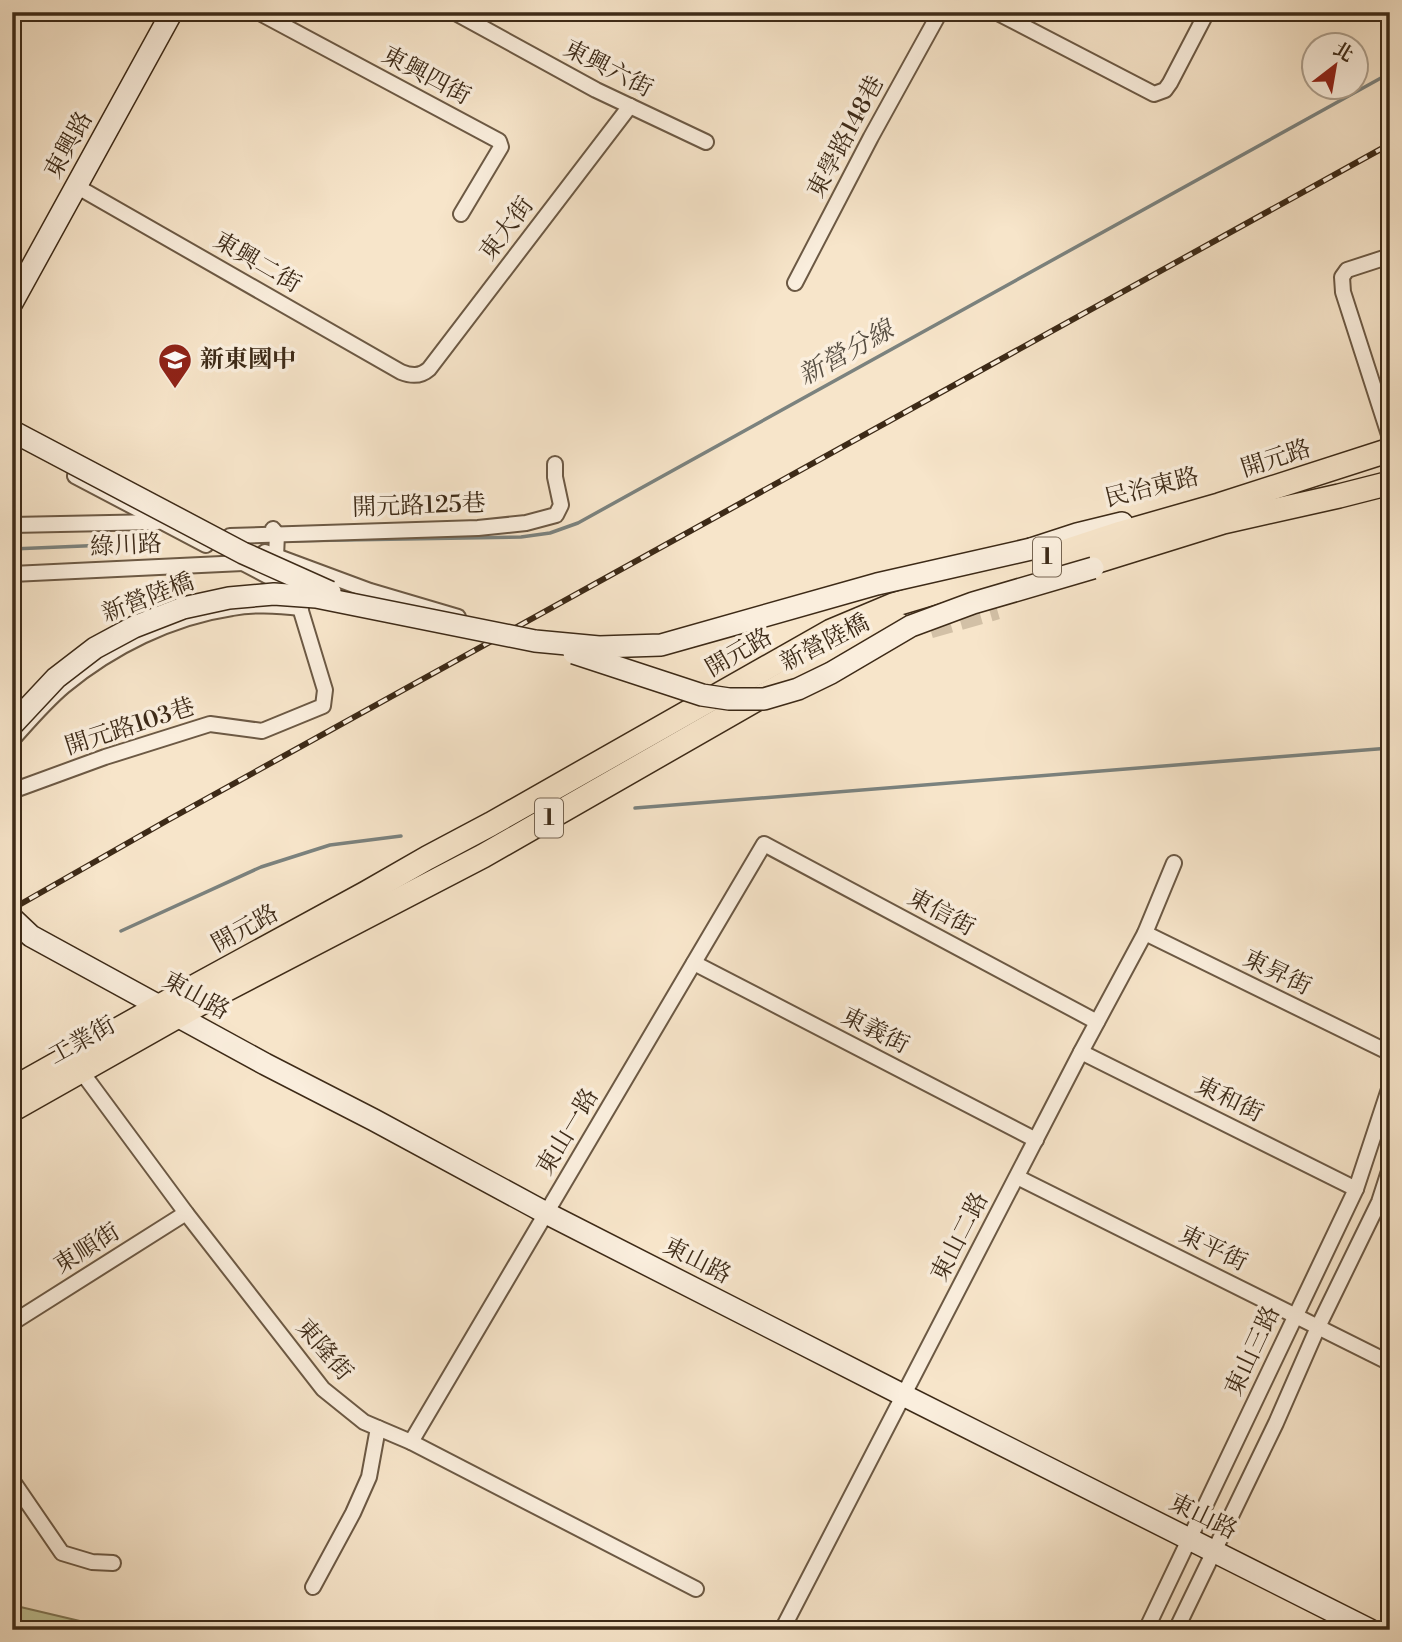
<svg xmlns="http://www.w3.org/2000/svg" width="1402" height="1642" viewBox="0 0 1402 1642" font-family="'Libre Bodoni','Noto Serif TC',serif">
	<rect width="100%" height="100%" fill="#f7e5ca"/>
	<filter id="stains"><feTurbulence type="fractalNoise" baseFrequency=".00286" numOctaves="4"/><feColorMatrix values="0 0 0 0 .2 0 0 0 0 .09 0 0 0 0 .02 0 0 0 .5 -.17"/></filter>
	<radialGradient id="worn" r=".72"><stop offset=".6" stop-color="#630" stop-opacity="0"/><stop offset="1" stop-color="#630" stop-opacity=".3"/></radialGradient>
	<!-- green -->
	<polygon fill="#bfc395" stroke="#7e7656" stroke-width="2" points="12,1605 118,1630 12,1630"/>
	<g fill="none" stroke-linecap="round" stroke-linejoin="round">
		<!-- stream -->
		<g stroke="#7b827e" stroke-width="3.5">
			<polyline points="286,541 521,537 550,533 578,523 1390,73"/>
			<polyline points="12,549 154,543"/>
			<polyline points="635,808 1390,748"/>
			<polyline points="121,931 261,867 330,845 401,836"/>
		</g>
		<!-- secondary-tunnel -->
		<polyline stroke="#d2c0a6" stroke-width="21" stroke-dasharray="21 10" stroke-linecap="butt" points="930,628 997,609"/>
		<!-- street casing -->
		<g stroke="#6c5944" stroke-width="18">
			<g id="street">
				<polyline points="258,12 499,141 501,147 461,214"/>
				<polyline points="454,12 596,90 706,142"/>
				<polyline points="996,12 1154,94 1165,90 1170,83 1207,12"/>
				<path d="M 76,186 L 401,372 C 411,376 420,377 429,369 L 630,106"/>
				<polyline points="1390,256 1347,270 1342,277 1343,292 1390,438"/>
				<polyline points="795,283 871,137 940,12"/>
				<polyline points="75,476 206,545"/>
				<polyline points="12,525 158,522"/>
				<polyline points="273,529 277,534 276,557 280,564"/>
				<polyline points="230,536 478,528 526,523 556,515 561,505 555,477 555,464"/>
				<polyline points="265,552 370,591 458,617"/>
				<polyline points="243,563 296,591"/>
				<polyline points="12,574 243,563"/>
				<path d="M 12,740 C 29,721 45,702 64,686 C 111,647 171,617 232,608 C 254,604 278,605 301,608"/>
				<polyline points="12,791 105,757 210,724 262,731 323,706 325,690 294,588"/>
				<polyline points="1145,933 1390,1053"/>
				<polyline points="694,963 1036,1140"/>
				<polyline points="1081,1052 1356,1189"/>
				<polyline points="81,1071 186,1213 323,1389 364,1422 411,1442 696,1589"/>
				<polyline points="1017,1177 1390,1363"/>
				<polyline points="12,1323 186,1213"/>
				<polyline points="411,1442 764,844 1097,1022"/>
				<polyline points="12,1480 62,1553 92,1562 113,1563"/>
				<polyline points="313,1587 353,1513 369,1477 378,1428"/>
				<polyline points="782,1630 1081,1052 1145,933 1174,863"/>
				<polyline points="1146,1630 1356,1189 1390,1086"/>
				<polyline points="1176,1630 1276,1423 1318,1327 1379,1202 1390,1168"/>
			</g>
		</g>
		<!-- secondary casing -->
		<g stroke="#3d2a17" stroke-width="24">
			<g id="secondary">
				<polyline points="12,303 172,12"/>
				<polyline points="1031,549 1077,534 1122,523"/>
				<polyline points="12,918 31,936 265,1064 374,1120 546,1213 903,1395 1370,1630"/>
			</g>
		</g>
		<!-- primary casing -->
		<g stroke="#3d2a17" stroke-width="26">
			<g id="primary">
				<polyline points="1072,569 1223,522 1339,496 1390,483"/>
				<polyline points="12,1089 199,984 366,893 427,858 491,824 831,631 893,605 990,576 1121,533 1219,505 1390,450"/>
				<polyline points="12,1110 210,998 483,856 846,648 899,625"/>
			</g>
		</g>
		<!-- street -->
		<use href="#street" stroke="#faeedd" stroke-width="14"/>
		<!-- secondary -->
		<use href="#secondary" stroke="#faeedd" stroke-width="21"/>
		<!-- primary -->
		<use href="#primary" stroke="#f7e5ca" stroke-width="23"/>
		<!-- rail casing -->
		<g stroke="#3d2a17" stroke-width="6">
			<polyline id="rail" points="12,909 168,820 1390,144"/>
		</g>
		<!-- rail -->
		<use href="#rail" stroke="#faeedd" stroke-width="3.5" stroke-dasharray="10" stroke-linecap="butt"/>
		<!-- secondary-bridge casing -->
		<g stroke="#3d2a17" stroke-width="24" stroke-linecap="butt">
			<g id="secondary-bridge">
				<polyline points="12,431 243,553 330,592"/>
				<polyline points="574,653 702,695 729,699 764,699 798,689 831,673 911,626 973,603 1093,568"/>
				<polyline points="12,725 56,678 95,648 134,627 183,608 229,598 274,594 316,597 535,641 599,647 661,645 877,584 1031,549"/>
			</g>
		</g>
		<!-- secondary-bridge -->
		<use href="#secondary-bridge" stroke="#faeedd" stroke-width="21"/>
	</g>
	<!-- icons -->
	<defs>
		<g id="school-pin" transform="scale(1.75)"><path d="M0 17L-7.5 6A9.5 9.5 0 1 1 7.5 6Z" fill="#8f2418" stroke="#faeedd"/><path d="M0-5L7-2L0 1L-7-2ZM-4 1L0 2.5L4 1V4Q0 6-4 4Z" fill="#fff"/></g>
	</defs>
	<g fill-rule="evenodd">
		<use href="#school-pin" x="175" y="360"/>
	</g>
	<g text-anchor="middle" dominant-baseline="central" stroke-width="7" stroke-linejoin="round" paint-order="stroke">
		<!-- shield labels -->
		<g fill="#faeedd" stroke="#766552" stroke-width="2">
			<rect x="1033" y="537.5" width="28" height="39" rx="5"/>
			<rect x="535" y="798.5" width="28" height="39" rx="5"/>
		</g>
		<g font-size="23" font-weight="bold" fill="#3d2a17">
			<text x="1047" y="557">1</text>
			<text x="549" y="818">1</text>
		</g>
		<!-- street labels -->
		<g font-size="24" fill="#3d2a17" stroke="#faeedd">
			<text transform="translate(608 69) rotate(27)">東興六街</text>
			<text transform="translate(426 76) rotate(28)">東興四街</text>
			<text transform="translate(846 137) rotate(-62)">東學路148巷</text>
			<text transform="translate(69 145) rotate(-61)">東興路</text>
			<text transform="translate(507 229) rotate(-53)">東大街</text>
			<text transform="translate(257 263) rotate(30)">東興二街</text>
			<text transform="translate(1276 459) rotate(-18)">開元路</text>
			<text transform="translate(1152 488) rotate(-14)">民治東路</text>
			<text transform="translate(419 506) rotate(-2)">開元路125巷</text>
			<text transform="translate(126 546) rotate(-3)">綠川路</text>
			<text transform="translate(148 598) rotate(-21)">新營陸橋</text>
			<text transform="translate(825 643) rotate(-27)">新營陸橋</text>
			<text transform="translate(739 653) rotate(-30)">開元路</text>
			<text transform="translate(130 727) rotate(-18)">開元路103巷</text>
			<text transform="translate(941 913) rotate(28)">東信街</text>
			<text transform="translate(245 929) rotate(-29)">開元路</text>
			<text transform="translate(1277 973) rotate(26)">東昇街</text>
			<text transform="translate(196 996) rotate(29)">東山路</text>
			<text transform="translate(875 1031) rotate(27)">東義街</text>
			<text transform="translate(82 1041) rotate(-29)">工業街</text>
			<text transform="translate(1229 1100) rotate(26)">東和街</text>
			<text transform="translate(568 1132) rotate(-59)">東山一路</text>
			<text transform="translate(960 1237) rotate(-63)">東山二路</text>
			<text transform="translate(87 1249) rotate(-32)">東順街</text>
			<text transform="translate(1213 1249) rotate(26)">東平街</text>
			<text transform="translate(697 1261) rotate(27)">東山路</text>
			<text transform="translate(324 1350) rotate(49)">東隆街</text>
			<text transform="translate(1253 1351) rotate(-65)">東山三路</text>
			<text transform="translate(1203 1517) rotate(26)">東山路</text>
		</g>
		<!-- poi labels -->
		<g font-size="24" font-weight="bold" fill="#3d2a17" stroke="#faeedd" text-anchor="start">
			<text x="200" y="360">新東國中</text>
		</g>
		<!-- water labels -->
		<g font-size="26" font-style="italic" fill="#574e42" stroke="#faeedd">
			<text transform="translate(846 353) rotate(-29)">新營分線</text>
		</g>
	</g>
	<!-- margin -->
	<rect width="1402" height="1642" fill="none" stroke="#f7e5ca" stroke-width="42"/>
	<rect x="14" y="14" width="1374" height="1614" fill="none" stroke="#3d2a17" stroke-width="3.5"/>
	<rect x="21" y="21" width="1360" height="1600" fill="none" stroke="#3d2a17" stroke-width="2"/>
	<!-- north arrow -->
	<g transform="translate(1335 66) rotate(31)"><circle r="33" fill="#faeedd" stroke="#aea08e" stroke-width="2"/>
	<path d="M0-5L12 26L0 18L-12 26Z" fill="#8f2418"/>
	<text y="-10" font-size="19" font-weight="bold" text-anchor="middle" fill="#3d2a17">北</text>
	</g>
	<rect width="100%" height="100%" filter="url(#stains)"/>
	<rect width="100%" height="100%" fill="url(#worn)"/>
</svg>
